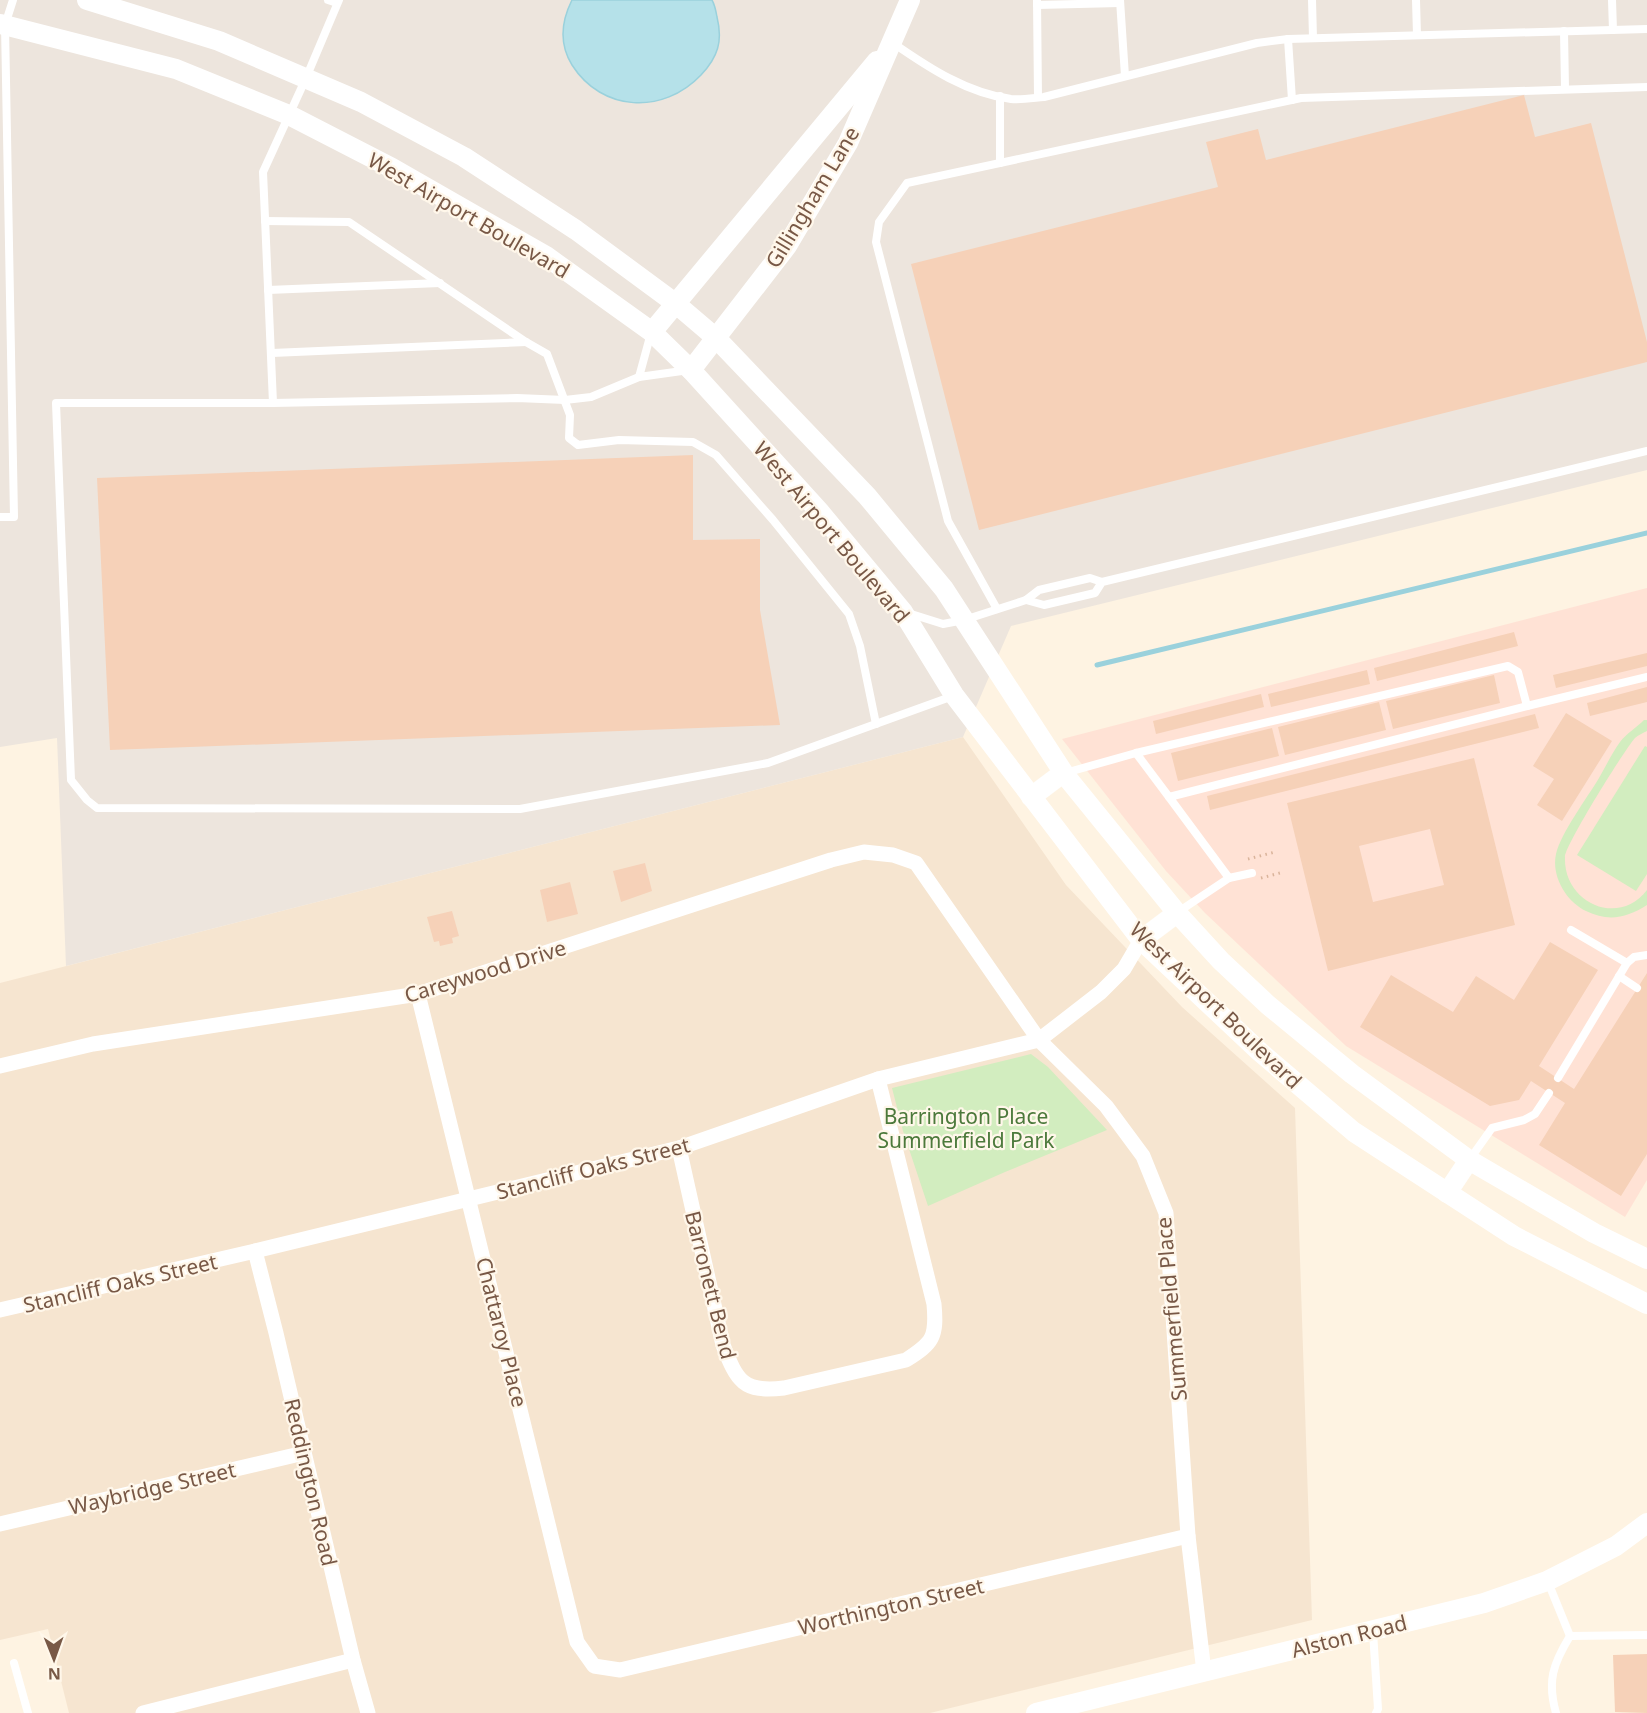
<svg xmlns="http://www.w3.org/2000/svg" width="1647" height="1713" viewBox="0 0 1647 1713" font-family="'Noto Sans',sans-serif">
	<rect width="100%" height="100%" fill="#fef3e2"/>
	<!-- residential -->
	<polygon fill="#f6e5d0" points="963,737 1066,885 1182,1007 1295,1108 1312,1620 930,1713 69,1713 48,1629 0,1640 0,983"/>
	<!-- commercial -->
	<polygon fill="#ffe2d5" points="1647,588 1647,1180 1625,1217 1346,1046 1205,913 1166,871 1062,739"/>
	<!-- industrial -->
	<polygon fill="#ede5dd" points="0,0 1647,0 1647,470 1011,626 963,737 66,966 57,738 0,747"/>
	<!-- green -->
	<g fill="#d2edbf">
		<path d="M 1644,720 L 1647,720 L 1647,731 C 1643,733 1638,735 1635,738 C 1625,749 1565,845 1565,857 C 1563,902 1618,928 1647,890 L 1647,905 C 1627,918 1608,922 1586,911 C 1567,902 1551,877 1556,854 C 1561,833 1587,798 1599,778 C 1606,766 1612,753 1620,742 C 1626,734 1637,727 1644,720 Z"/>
		<polygon points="1645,746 1647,747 1647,874 1636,891 1577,855"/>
		<polygon points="1031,1054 1048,1067 1107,1130 1005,1172 928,1206 903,1131 892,1088"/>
	</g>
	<!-- water -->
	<path fill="#b5e1e9" stroke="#9ad1dc" stroke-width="1.5" d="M 572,0 L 712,0 C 715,5 716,11 717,17 C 723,41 718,57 701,75 C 663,115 602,112 572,65 C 559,44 561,22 572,0 Z"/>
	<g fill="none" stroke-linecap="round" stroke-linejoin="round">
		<!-- stream -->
		<polyline stroke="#9ad1dc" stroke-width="5" points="1097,665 1647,533"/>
	</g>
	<!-- building -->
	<g fill="#f6d1b8" fill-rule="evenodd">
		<polygon points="1524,95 1535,137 1591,123 1647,342 1647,362 979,530 911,264 1218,187 1206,142 1258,129 1266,160"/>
		<polygon points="693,455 693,540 760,539 760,610 780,725 110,750 97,478"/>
		<polygon points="1514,632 1518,646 1377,681 1374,668"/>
		<polygon points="1647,653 1647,666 1556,688 1553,675"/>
		<polygon points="1367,670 1370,684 1271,707 1268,694"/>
		<polygon points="1494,675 1500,703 1393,729 1386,701"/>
		<polygon points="1647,687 1647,702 1590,716 1587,703"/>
		<polygon points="1261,694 1264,707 1156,734 1153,721"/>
		<polygon points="1379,702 1386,730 1285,755 1278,727"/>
		<polygon points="1566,713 1612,741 1562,821 1537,805 1554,779 1533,766"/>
		<polygon points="1535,714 1539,728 1210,810 1207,796"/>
		<polygon points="1272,728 1279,756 1178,781 1171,753"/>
		<path d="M 1474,758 L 1515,925 L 1328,971 L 1287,803 ZM 1430,829 L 1444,885 L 1373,902 L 1359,846 Z"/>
		<polygon points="645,863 652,891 621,902 613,871"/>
		<polygon points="570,882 578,914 547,922 540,890"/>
		<polygon points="452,911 459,936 452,938 453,943 440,946 439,941 434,942 427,917"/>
		<polygon points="1550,942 1598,970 1539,1066 1574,1089 1647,973 1647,1154 1621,1196 1539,1145 1565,1103 1531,1081 1519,1100 1490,1106 1360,1027 1391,975 1453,1012 1476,976 1514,1000"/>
		<polygon points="1647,1654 1647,1713 1615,1712 1613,1655"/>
	</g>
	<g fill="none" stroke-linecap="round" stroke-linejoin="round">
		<!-- path -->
		<g stroke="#dab49b" stroke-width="3" stroke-dasharray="1.5 4.5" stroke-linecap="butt">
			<polyline points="1248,859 1275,852"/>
			<polyline points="1261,878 1280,873"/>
		</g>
		<!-- lane -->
		<g stroke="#fff" stroke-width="8">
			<polyline points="328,0 337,3"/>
			<polyline points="1037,0 1038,97"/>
			<polyline points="1120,0 1125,76"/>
			<polyline points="1312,0 1313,38"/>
			<polyline points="1416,0 1417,35"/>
			<polyline points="1612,0 1613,30"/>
			<polyline points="1037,5 1120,3"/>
			<polyline points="1564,31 1565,89"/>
			<polyline points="1288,39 1292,100"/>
			<path d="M 893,43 C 929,68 967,93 1011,99 C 1022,100 1033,98 1044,97 L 1257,43 L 1288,39 L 1647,29"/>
			<polyline points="1000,163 1000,96"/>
			<polyline points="265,221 349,222 526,342 547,354 570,415 569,438 578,445 619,440 693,442 716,455 773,520 849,614 860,646 876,724"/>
			<polyline points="268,290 440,283"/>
			<polyline points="651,333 639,377 689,370"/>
			<polyline points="272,353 526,342"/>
			<polyline points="639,377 591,397 565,400 517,398 273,403 56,403 71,780 87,800 97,808 520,809 768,763 953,696"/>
			<polyline points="273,403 263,172 306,78 339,0"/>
			<polyline points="0,517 14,517 5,25 13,0"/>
			<polyline points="1026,600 1044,605 1095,593 1102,582 1647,451"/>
			<polyline points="997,609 948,521 876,242 879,222 907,183 1301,98 1647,87"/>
			<polyline points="908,613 943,624 964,620 1026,600 1039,590 1090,578 1102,582"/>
			<polyline points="1527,706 1647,677"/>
			<polyline points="1136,753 1169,797"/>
			<polyline points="1065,773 1136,753 1508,666 1518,672 1527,706 1169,797 1229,878 1178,912"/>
			<polyline points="1229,878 1252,873"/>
			<polyline points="1627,963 1634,957 1647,955"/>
			<polyline points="1619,976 1637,988"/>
			<polyline points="1558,1078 1627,963 1571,930"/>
			<polyline points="1470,1159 1492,1128 1524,1120 1535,1114 1549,1093"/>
			<polyline points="1548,1582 1570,1636"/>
			<polyline points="1373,1632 1378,1709 1376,1713"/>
			<polyline points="1570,1636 1647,1635"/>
			<polyline points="14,1663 28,1713"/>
			<path d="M 1556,1713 C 1547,1681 1553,1664 1570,1636"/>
		</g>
		<!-- street -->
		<g stroke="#fff" stroke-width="15">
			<polyline points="418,994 577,1642 594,1666 620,1670 1188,1536"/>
			<polyline points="0,1066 93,1044 418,994 831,860 864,852 893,855 916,863 1039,1040 1106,1106 1143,1156 1166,1213 1188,1536 1204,1672"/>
			<path d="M 679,1148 L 723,1345 C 737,1381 743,1393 784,1388 L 906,1360 C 933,1343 937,1337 934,1304 L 878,1079"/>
			<polyline points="255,1251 276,1333 353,1660 368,1713"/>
			<polyline points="0,1310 255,1251 679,1148 878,1079 1039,1040 1101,992 1124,969 1141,940"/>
			<polyline points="0,1524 304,1453"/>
			<polyline points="143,1713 353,1660"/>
		</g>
		<!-- secondary -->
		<g stroke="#fff" stroke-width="20">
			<polyline points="87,0 219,41 361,102 464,157 576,230 675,303 716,338 867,496 944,589 1065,775 1177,913 1221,961 1268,1005 1352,1074 1469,1160 1594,1233 1647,1259"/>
			<polyline points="0,24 176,69 289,115 392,168 546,256 652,332 691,370 819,511 903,612 954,695 1141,940 1260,1052 1354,1132 1514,1236 1647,1304"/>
			<polyline points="652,332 877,61"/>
			<polyline points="691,370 787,246 848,143 910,0"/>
			<polyline points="1031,797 1063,773"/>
			<polyline points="1141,940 1177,913"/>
			<polyline points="1447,1193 1469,1160"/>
			<polyline points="1036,1713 1484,1603 1547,1581 1616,1546 1647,1523"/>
		</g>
	</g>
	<g text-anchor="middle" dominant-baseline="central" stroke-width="4.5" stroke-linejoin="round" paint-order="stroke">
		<!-- street labels -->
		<g font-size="21" fill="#785846" stroke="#fff7ea">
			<text transform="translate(812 197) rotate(-59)">Gillingham Lane</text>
			<text transform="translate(469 215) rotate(30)">West Airport Boulevard</text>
			<text transform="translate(832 532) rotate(50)">West Airport Boulevard</text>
			<text transform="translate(485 971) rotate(-17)">Careywood Drive</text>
			<text transform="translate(1216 1005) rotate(44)">West Airport Boulevard</text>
			<text transform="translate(593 1168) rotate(-14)">Stancliff Oaks Street</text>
			<text transform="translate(120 1283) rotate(-13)">Stancliff Oaks Street</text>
			<text transform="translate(711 1285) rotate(76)">Barronett Bend</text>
			<text transform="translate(1171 1309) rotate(-95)">Summerfield Place</text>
			<text transform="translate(502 1332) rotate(76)">Chattaroy Place</text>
			<text transform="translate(311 1482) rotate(77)">Reddington Road</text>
			<text transform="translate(152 1488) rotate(-13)">Waybridge Street</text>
			<text transform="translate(891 1606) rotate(-13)">Worthington Street</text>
			<text transform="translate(1349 1636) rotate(-14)">Alston Road</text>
		</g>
		<!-- park labels -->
		<g font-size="21" fill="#4c793b" stroke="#fff7ea">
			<text x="966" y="1116">Barrington Place<tspan x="966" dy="24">Summerfield Park</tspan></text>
		</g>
	</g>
	<!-- north arrow -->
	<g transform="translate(54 1659) rotate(179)" stroke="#fff7ea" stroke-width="4.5" paint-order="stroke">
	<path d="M0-4.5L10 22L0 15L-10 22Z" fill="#785846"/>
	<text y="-9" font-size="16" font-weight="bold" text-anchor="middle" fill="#785846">N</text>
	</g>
</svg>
